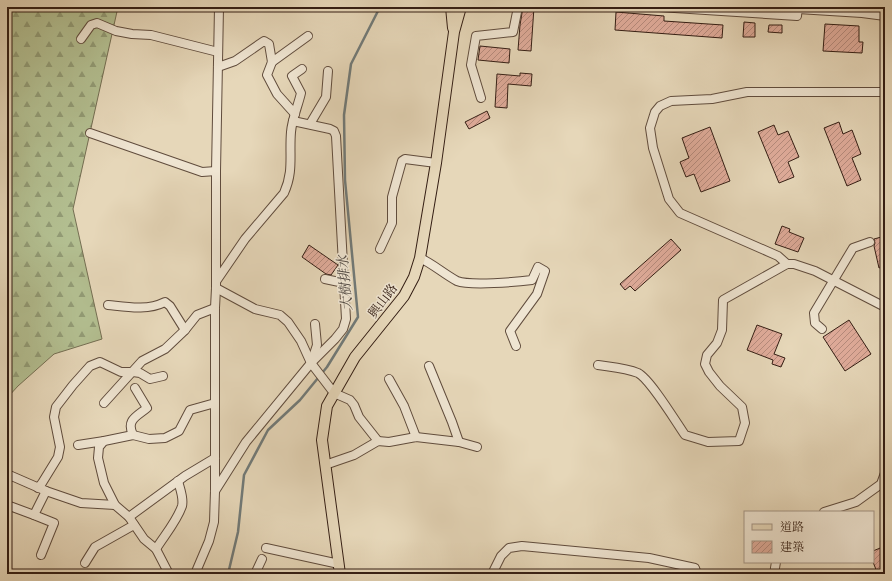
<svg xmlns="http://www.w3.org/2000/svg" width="892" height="581" viewBox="0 0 892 581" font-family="'IM FELL Double Pica','Noto Serif TC',serif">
	<defs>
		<pattern id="forest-firs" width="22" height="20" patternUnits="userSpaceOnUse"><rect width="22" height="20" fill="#b3bf91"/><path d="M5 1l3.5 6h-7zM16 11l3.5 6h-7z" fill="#929b75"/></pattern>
		<pattern id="building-hatch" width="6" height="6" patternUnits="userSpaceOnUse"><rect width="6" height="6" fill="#e0ac9b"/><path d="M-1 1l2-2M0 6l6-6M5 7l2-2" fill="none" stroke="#b68b7d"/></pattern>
	</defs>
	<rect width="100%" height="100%" fill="#e6d7b9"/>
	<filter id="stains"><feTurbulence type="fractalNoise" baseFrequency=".005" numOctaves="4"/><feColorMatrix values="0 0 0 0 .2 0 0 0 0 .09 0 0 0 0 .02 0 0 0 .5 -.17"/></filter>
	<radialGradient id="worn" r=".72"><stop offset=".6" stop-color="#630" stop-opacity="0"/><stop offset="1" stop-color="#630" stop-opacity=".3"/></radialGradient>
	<!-- forest -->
	<polygon fill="url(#forest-firs)" stroke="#746e52" points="7,7 118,7 73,209 102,339 54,354 18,386 7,398"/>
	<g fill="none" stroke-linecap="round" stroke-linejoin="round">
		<!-- stream -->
		<polyline stroke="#717a78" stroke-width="2.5" points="228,574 238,532 244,475 268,430 300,400 327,367 358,317 345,180 344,115 351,64 380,7"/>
	</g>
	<!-- building -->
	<g fill="url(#building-hatch)" stroke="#341e14">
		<polygon points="523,7 534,7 531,51 518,50 520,25"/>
		<polygon points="616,12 664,16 664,21 723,25 722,38 615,30"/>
		<polygon points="744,22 755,23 755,37 743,37"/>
		<polygon points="825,24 859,26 859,42 863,42 862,53 823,51"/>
		<polygon points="769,25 782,25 782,33 768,32"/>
		<polygon points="480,46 510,49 509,63 478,60"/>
		<polygon points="520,73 532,74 531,86 508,84 507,108 495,107 497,74 520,76"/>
		<polygon points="487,111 490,118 469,129 465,122"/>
		<polygon points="839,122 843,134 852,130 861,154 852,158 861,180 847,186 824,128"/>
		<polygon points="774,125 778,135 788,131 799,157 788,162 794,177 779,183 758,132"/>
		<polygon points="710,127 730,181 701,192 694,174 686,177 680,162 689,158 682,138"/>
		<polygon points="782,226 790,229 789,232 804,238 798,252 775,244"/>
		<polygon points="885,236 885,266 879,268 874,246 875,243 874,239"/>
		<polygon points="671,239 681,250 635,291 630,286 625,290 620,284"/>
		<polygon points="309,245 338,265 331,275 326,274 302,257"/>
		<polygon points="849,320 871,354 845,371 823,337"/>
		<polygon points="757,325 782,334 774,354 785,358 781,367 772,364 773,360 747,350"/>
		<polygon points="885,546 885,569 877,572 873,562 873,551"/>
	</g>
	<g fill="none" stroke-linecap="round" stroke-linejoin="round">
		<!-- minor casing -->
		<g stroke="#604c3d" stroke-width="10">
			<g id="minor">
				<polyline points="659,7 797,16 798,7"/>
				<polyline points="798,9 862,13 885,16"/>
				<polyline points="81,39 91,25 97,23 116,31 132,34 151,35 218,52"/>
				<polyline points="272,62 308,36"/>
				<polyline points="218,67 235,61 264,41 269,44 272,62 267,75 277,94 295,114"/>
				<polyline points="481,98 471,65 476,36 513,32 518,7"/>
				<polyline points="310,124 326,97 328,71"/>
				<polyline points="90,133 202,172 216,171"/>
				<polyline points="380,249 392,223 392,197 402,161 405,159 436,163"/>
				<path d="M 420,258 C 433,264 444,274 457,281 C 470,286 517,282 532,280 L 538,267 L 545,271 L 537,294 L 510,331 L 516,346"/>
				<polyline points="787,264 778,256 680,213 669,199 653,148 650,128 655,112 660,106 671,101 712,99 747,92 885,92"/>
				<polyline points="325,279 344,283"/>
				<path d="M 217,280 L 245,239 L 284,193 C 294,171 289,155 291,132 C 292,119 298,106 301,93 L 292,76 L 302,69"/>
				<polyline points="216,288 255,309 280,315 288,322 301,341 311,363 334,393 350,400 354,405 359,417 378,441"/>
				<path d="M 108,305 C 127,307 147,311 165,302 L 170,306 L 185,330"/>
				<polyline points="822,329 815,323 814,313 853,248 870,242"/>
				<polyline points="312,360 317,345 315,324"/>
				<path d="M 598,365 C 611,367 626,368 638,373 C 650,379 676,422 685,435 L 708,442 L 739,441 L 745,423 L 742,407 L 720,386 L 709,372 L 705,364 L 707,355 L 717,343 L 722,330 L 723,300 L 787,264 L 794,264 L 815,271 L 885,307"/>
				<polyline points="429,366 452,422 459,442"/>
				<polyline points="389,379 404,406 416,437"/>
				<path d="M 135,388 L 147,408 C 136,417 126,420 133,435 L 104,441 L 99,447 L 98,458 L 104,483 L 115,505 L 129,517 L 144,539 L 156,549 L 169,574"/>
				<polyline points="104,403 142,361 165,349 185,330 197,315 215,308"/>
				<polyline points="133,435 149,439 165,438 179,431 190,410 215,403"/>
				<polyline points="78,445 104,441"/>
				<polyline points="325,465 354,455 378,441 389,442 416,437 459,442 477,447"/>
				<polyline points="7,474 46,491 81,503 115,505"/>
				<polyline points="38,488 42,483 58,457 60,447 54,417 56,407 73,385 90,366 100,362 121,372 133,372 140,373 150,379 163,376"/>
				<polyline points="215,491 246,442 311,363 335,339 343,329 346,319 336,136 334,131 330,129 293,121"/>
				<polyline points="7,505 34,515"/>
				<polyline points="824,512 856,502 881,484 885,473"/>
				<polyline points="129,517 185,476 215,458"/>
				<polyline points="266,548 339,564"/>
				<path d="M 156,549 C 164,536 177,521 182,506 C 184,498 180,489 178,481"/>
				<polyline points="41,555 54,523 34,515 46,491"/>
				<polyline points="85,563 95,547 134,525"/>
				<polyline points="195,574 209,541 214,522 215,491 215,308 216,288 216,171 219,7"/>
				<polyline points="255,574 262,559"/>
				<polyline points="492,574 501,556 509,548 522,546 649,558 695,568 697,574"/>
				<polyline points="774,574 776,562"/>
			</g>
		</g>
		<!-- major casing -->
		<g stroke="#341e14" stroke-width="12">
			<g id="major">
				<polyline points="451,7 453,28"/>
				<polyline points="340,574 322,440 327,406 355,357 404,296 414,277 420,258 436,163 454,32 461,7"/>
			</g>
		</g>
		<!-- minor -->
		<use href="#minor" stroke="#efe5d2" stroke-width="8"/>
		<!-- major -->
		<use href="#major" stroke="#e6d7b9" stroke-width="10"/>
	</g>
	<g text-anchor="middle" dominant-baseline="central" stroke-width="3" stroke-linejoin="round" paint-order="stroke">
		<!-- street labels -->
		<g font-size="13" fill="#341e14" stroke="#efe5d2">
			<text transform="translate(383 301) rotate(-53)">興山路</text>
		</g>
		<!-- water labels -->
		<g font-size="14" font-style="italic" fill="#534c46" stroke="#efe5d2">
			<text transform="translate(345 283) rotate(-95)">大樹排水</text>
		</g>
	</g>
	<!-- margin -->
	<rect width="892" height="581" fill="none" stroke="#e6d7b9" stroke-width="24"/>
	<rect x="8" y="8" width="876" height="565" fill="none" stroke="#341e14" stroke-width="2"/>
	<rect x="12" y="12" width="868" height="557" fill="none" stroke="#341e14"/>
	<!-- legend -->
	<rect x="744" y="511" width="130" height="52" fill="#efe5d2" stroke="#a49586"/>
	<rect x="752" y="524" width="20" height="6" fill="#e6d7b9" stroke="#a49586"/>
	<text x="780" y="531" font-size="12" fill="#341e14">道路</text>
	<rect x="752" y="541" width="20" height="12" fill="url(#building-hatch)" stroke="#a49586"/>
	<text x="780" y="551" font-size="12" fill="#341e14">建築</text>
	<rect width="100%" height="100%" filter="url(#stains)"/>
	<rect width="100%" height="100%" fill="url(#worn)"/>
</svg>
